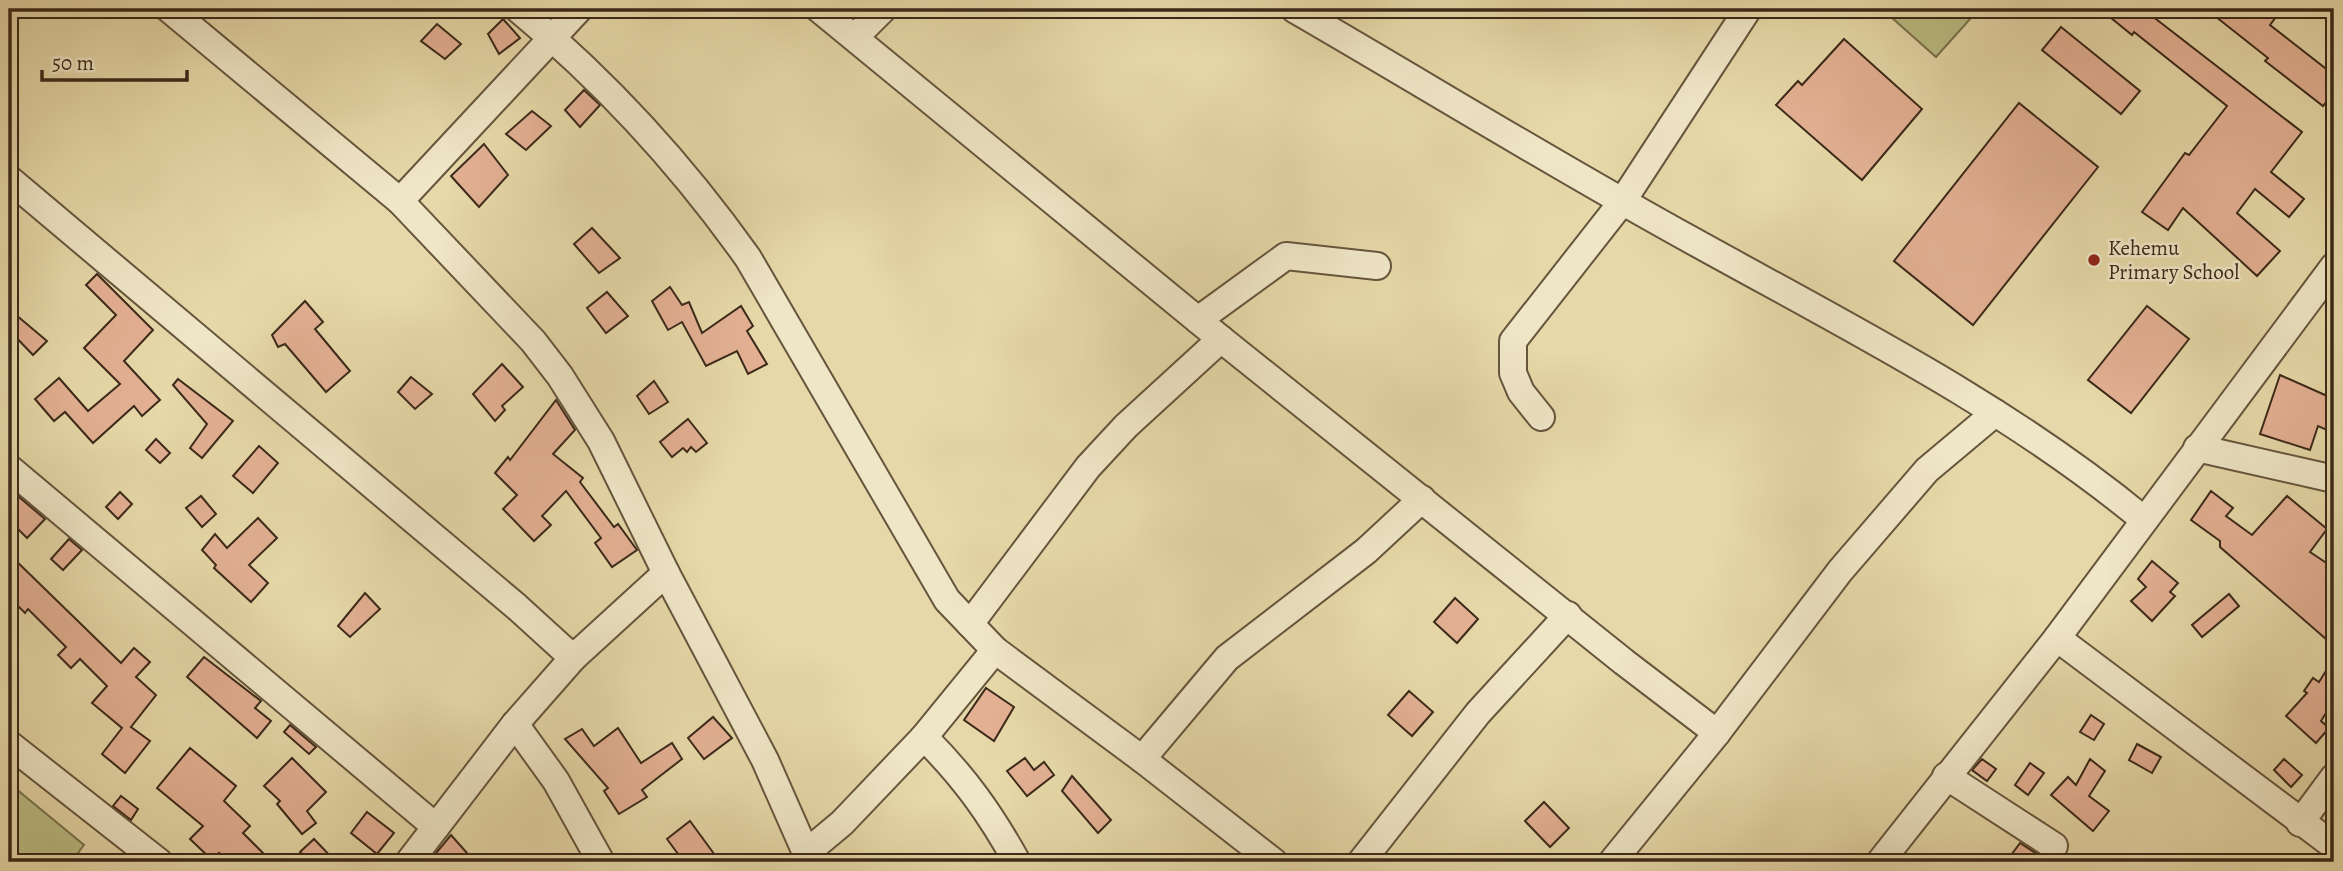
<svg xmlns="http://www.w3.org/2000/svg" width="2343" height="871" viewBox="0 0 2343 871" font-family="Alegreya,serif">
	<rect width="100%" height="100%" fill="#e6d8a8"/>
	<filter id="stains"><feTurbulence type="fractalNoise" baseFrequency=".00286" numOctaves="4"/><feColorMatrix values="0 0 0 0 .2 0 0 0 0 .09 0 0 0 0 .02 0 0 0 .5 -.17"/></filter>
	<radialGradient id="worn" r=".72"><stop offset=".6" stop-color="#630" stop-opacity="0"/><stop offset="1" stop-color="#630" stop-opacity=".3"/></radialGradient>
	<!-- green -->
	<g fill="#babd84" stroke="#7a734e" stroke-width="2">
		<polygon points="1882,9 1979,9 1936,57"/>
		<polygon points="9,783 84,845 71,862 9,862"/>
	</g>
	<!-- building -->
	<g fill="#e3b093" stroke="#3b2919" stroke-width="2">
		<polygon points="2100,9 2143,9 2302,132 2271,172 2304,199 2289,217 2255,189 2237,213 2280,251 2257,276 2183,208 2168,230 2142,212 2185,153 2189,155 2227,106 2134,32 2132,35"/>
		<polygon points="2206,9 2282,9 2270,25 2334,75 2334,92 2323,106 2265,61 2268,58"/>
		<polygon points="503,19 520,38 499,54 488,34"/>
		<polygon points="437,24 461,44 445,59 421,41"/>
		<polygon points="2061,27 2140,91 2121,114 2042,50"/>
		<polygon points="1844,39 1922,109 1862,180 1776,105 1798,81 1802,85"/>
		<polygon points="584,90 600,105 580,127 565,110"/>
		<polygon points="2019,103 2098,167 1973,325 1894,261"/>
		<polygon points="532,111 551,126 526,150 506,134"/>
		<polygon points="484,144 508,175 479,207 451,176"/>
		<polygon points="592,228 620,258 599,273 574,244"/>
		<polygon points="97,274 153,330 124,361 160,400 142,416 134,406 93,443 65,412 54,421 35,399 59,378 88,411 120,384 84,348 116,315 86,285"/>
		<polygon points="670,287 682,305 689,302 702,333 741,306 753,326 747,331 767,364 748,374 737,351 706,366 682,322 668,330 652,301"/>
		<polygon points="607,292 628,316 606,333 587,308"/>
		<polygon points="305,301 323,322 315,329 350,371 326,392 285,344 278,347 272,335"/>
		<polygon points="2147,306 2189,339 2131,413 2088,380"/>
		<polygon points="9,309 47,341 33,355 9,330"/>
		<polygon points="502,364 523,387 502,406 505,410 495,421 473,394"/>
		<polygon points="2280,375 2334,399 2334,433 2318,426 2310,450 2260,434"/>
		<polygon points="411,377 432,394 415,409 398,392"/>
		<polygon points="178,379 233,421 202,458 190,448 207,424 173,385"/>
		<polygon points="654,381 668,402 649,414 637,396"/>
		<polygon points="556,400 575,430 553,454 583,478 580,482 614,527 618,524 637,550 612,567 595,543 601,538 566,491 542,516 551,525 534,541 503,509 517,495 495,473 508,457 510,460"/>
		<polygon points="688,419 707,443 696,452 691,447 687,452 683,448 672,457 660,442"/>
		<polygon points="156,439 170,453 160,463 146,450"/>
		<polygon points="259,446 278,463 253,493 233,476"/>
		<polygon points="2211,491 2233,508 2226,516 2252,535 2287,496 2327,529 2310,552 2334,568 2334,629 2326,639 2220,547 2220,541 2191,520"/>
		<polygon points="120,492 132,504 118,519 106,507"/>
		<polygon points="201,496 216,514 202,527 186,508"/>
		<polygon points="19,497 45,519 27,538 18,529 9,539 9,508"/>
		<polygon points="258,518 277,538 249,565 268,583 251,602 214,568 216,565 202,550 215,534 227,548"/>
		<polygon points="69,539 82,550 63,570 51,559"/>
		<polygon points="9,554 121,663 134,648 150,662 136,677 156,695 131,727 150,741 125,773 102,754 122,728 92,703 107,686 80,659 71,668 58,655 66,647 28,609 25,613 9,597"/>
		<polygon points="2152,561 2178,583 2170,592 2175,596 2152,621 2131,601 2146,587 2138,579"/>
		<polygon points="365,593 380,609 350,637 338,626"/>
		<polygon points="2229,594 2239,606 2202,637 2192,625"/>
		<polygon points="1455,598 1478,619 1457,643 1434,622"/>
		<polygon points="204,657 261,701 255,708 271,721 257,738 187,677"/>
		<polygon points="2334,658 2334,700 2321,721 2329,728 2316,743 2286,716 2307,693 2304,691 2313,678 2319,682"/>
		<polygon points="986,688 1014,707 994,741 964,720"/>
		<polygon points="1409,691 1433,712 1412,736 1388,715"/>
		<polygon points="2091,715 2104,724 2094,740 2080,732"/>
		<polygon points="713,717 732,738 704,759 688,738"/>
		<polygon points="290,725 316,747 309,754 284,732"/>
		<polygon points="618,728 641,763 672,743 682,759 642,790 647,797 619,814 604,791 608,788 565,739 582,729 594,746"/>
		<polygon points="2137,744 2161,757 2152,773 2129,760"/>
		<polygon points="190,748 236,786 224,801 250,826 243,833 272,862 229,862 219,853 212,860 190,839 203,826 157,788"/>
		<polygon points="292,758 326,792 307,811 316,823 302,834 277,804 280,801 264,786"/>
		<polygon points="1025,758 1034,770 1044,762 1054,775 1027,796 1007,771"/>
		<polygon points="1982,759 1996,769 1987,781 1972,770"/>
		<polygon points="2090,759 2105,771 2089,796 2109,811 2093,831 2051,795 2068,777 2076,785"/>
		<polygon points="2284,759 2302,775 2291,787 2274,770"/>
		<polygon points="2030,763 2044,773 2028,795 2015,785"/>
		<polygon points="1072,776 1111,820 1098,833 1062,791"/>
		<polygon points="121,796 138,809 131,820 113,806"/>
		<polygon points="1544,802 1569,828 1550,847 1525,821"/>
		<polygon points="367,812 394,833 377,854 351,833"/>
		<polygon points="690,821 720,862 684,862 667,839"/>
		<polygon points="451,835 475,862 444,862 436,853"/>
		<polygon points="314,839 336,862 311,862 300,852"/>
		<polygon points="2020,843 2045,859 2052,862 2006,862"/>
	</g>
	<g fill="none" stroke-linecap="round" stroke-linejoin="round">
		<!-- minor casing -->
		<g stroke="#66553d" stroke-width="30">
			<g id="minor">
				<polyline points="169,9 400,201 533,341 560,376 601,441 666,573 765,760 810,862"/>
				<path d="M 518,9 C 606,82 682,165 748,258 L 947,600 L 995,650 L 1142,759 L 1274,862"/>
				<polyline points="819,9 1221,339 1624,662 1717,733"/>
				<path d="M 1294,9 C 1427,86 1558,167 1693,241 C 1848,327 2006,406 2143,519"/>
				<polyline points="855,37 883,9"/>
				<polyline points="9,179 517,607 573,658"/>
				<polyline points="400,201 579,9"/>
				<polyline points="1198,320 1286,256 1377,266"/>
				<polyline points="1541,417 1521,392 1513,373 1513,341 1622,202 1748,9"/>
				<polyline points="2197,448 2334,479"/>
				<polyline points="9,468 436,827"/>
				<polyline points="970,624 1088,467 1126,426 1221,339"/>
				<polyline points="2057,638 2334,846"/>
				<polyline points="515,724 556,781 601,862"/>
				<path d="M 924,737 C 964,777 990,813 1017,862"/>
				<polyline points="9,744 159,862"/>
				<polyline points="1142,759 1227,658 1366,551 1422,499"/>
				<polyline points="1946,776 2054,846"/>
				<polyline points="2300,823 2334,777"/>
				<polyline points="806,853 842,823 924,737 995,650"/>
				<polyline points="409,862 515,724 573,658 666,573"/>
				<polyline points="1361,862 1478,713 1568,615"/>
				<polyline points="1612,862 1717,733 1840,571 1927,470 1995,413"/>
				<polyline points="1880,862 2057,638 2334,266"/>
			</g>
		</g>
		<!-- minor -->
		<use href="#minor" stroke="#efe6c6" stroke-width="26"/>
	</g>
	<!-- markers -->
	<circle fill="#8f2418" stroke="#efe6c6" stroke-width="2.5" cx="2094" cy="260" r="7"/>
	<g text-anchor="middle" dominant-baseline="central" stroke-width="5" stroke-linejoin="round" paint-order="stroke">
		<!-- poi labels -->
		<g font-size="21" fill="#3b2919" stroke="#efe6c6" text-anchor="start">
			<text x="2108" y="248">Kehemu<tspan x="2108" dy="24">Primary School</tspan></text>
		</g>
	</g>
	<!-- margin -->
	<rect width="2343" height="871" fill="none" stroke="#e6d8a8" stroke-width="35"/>
	<rect x="10" y="10" width="2322" height="850" fill="none" stroke="#3b2919" stroke-width="3.5"/>
	<rect x="18" y="18" width="2308" height="836" fill="none" stroke="#3b2919" stroke-width="2"/>
	<!-- scale -->
	<path d="M42 70v10h145v-10" fill="none" stroke="#3b2919" stroke-width="3.5"/>
	<text x="52" y="70" font-size="21" fill="#3b2919" stroke="#efe6c6" stroke-width="5" paint-order="stroke">50 m</text>
	<rect width="100%" height="100%" filter="url(#stains)"/>
	<rect width="100%" height="100%" fill="url(#worn)"/>
</svg>
